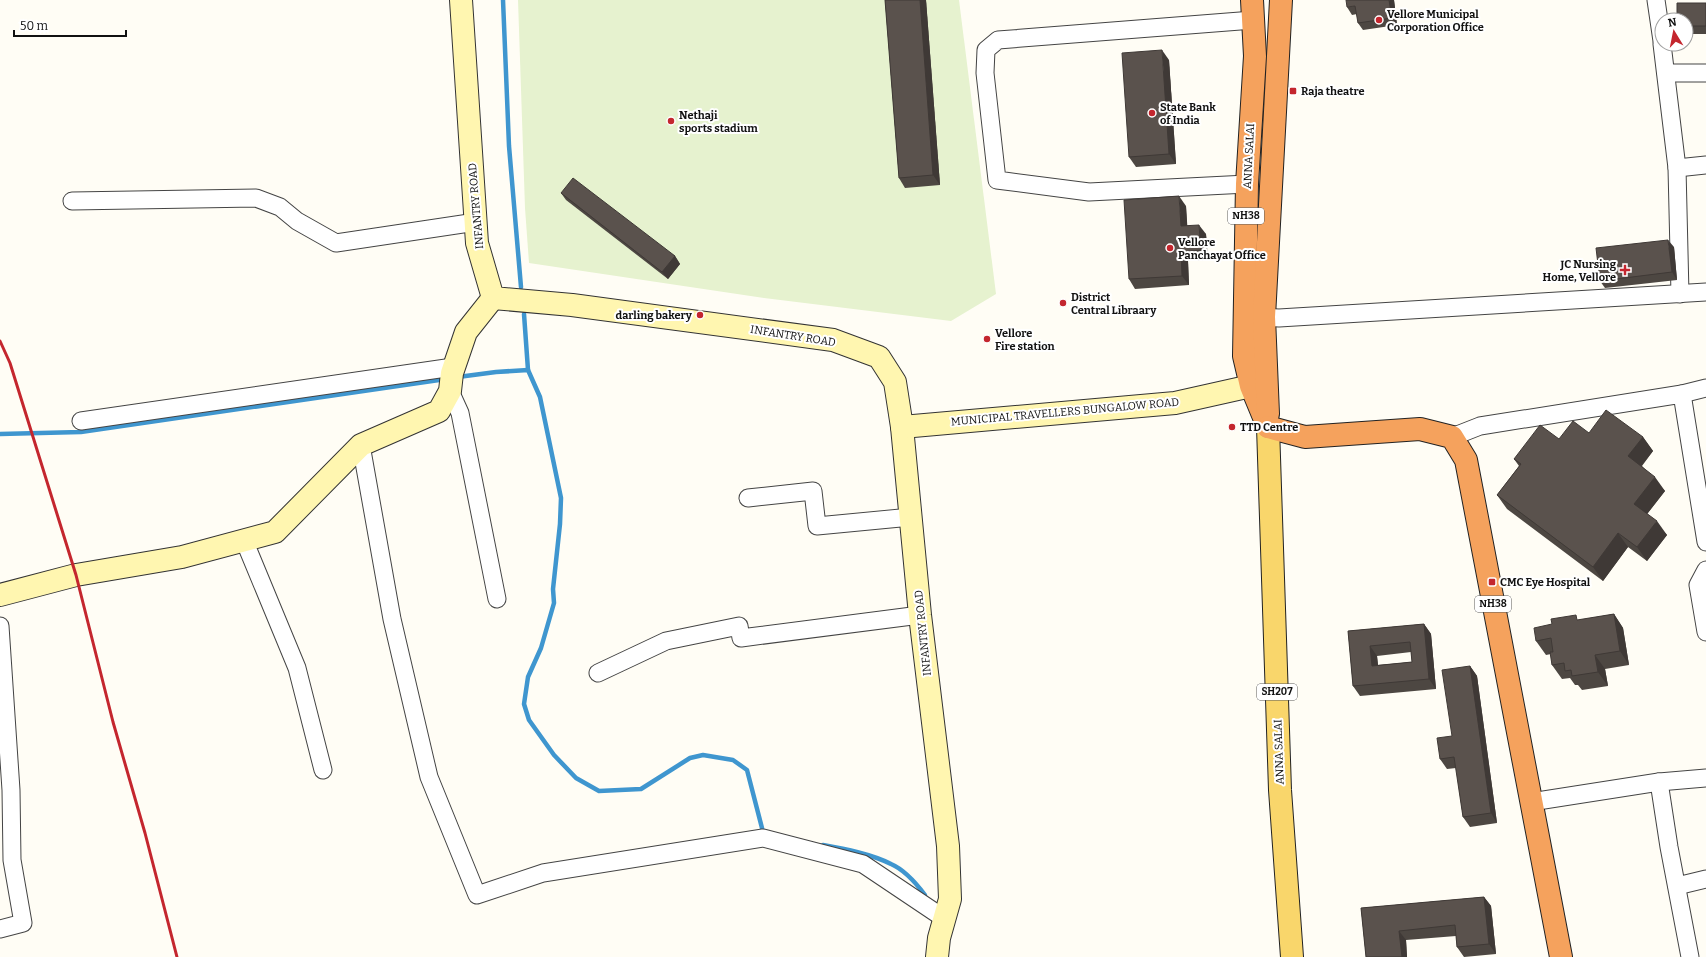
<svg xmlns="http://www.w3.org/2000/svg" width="1706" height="957" viewBox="0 0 1706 957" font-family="Bitter,serif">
	<rect width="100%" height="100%" fill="#fffdf5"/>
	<!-- pitch -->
	<polygon fill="#e6f2cf" points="518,0 959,0 996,294 951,321 764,298 529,263 525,208"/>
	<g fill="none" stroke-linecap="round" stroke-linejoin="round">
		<!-- stream -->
		<g stroke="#3f96cf" stroke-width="4.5">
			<polyline points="503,0 509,146 521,287"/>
			<polyline points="524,314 528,370"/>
			<polyline points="458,377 496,372 528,370 540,397 561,498 560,524 553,589 554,603 541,648 528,677 524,704 529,720 554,755 576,778 599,791 641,789 690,758 703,755 733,760 747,770 763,832 765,833"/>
			<polyline points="0,434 81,432 446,379"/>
			<path d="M 823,845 C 845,849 871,854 891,864 C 905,870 916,883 925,895"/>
		</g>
		<!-- street casing -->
		<g stroke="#444" stroke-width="19">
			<g id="street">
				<polyline points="1656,0 1662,41"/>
				<polyline points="1662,44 1677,168 1680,294"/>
				<polyline points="1666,73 1706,73"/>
				<polyline points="1677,168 1706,165"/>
				<polyline points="1247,184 1089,192 997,180 985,73 986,50 998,40 1253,20"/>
				<polyline points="72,201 256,198 280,207 297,221 336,243 476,222"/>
				<polyline points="1264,317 1279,318 1706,292"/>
				<polyline points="450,391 460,413 497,599"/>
				<polyline points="1682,394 1706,388"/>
				<polyline points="81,421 453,367"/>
				<polyline points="1452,437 1480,426 1682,394 1706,542"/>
				<polyline points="361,445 392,619 429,777 477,895 543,873 763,838 863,864 945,919"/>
				<polyline points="748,498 813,491 817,526 911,517"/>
				<polyline points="244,540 297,668 323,770"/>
				<polyline points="1706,570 1698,585 1706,632"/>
				<polyline points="0,626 11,790 12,860 23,923 0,929"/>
				<polyline points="598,673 666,641 739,626 741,638 920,615"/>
				<polyline points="1659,782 1669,847 1690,957"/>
				<polyline points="1531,802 1659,782 1706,778"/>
				<polyline points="1677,886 1706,879"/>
			</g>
		</g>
		<!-- secondary casing -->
		<g stroke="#333" stroke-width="24">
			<g id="secondary">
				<polyline points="461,0 477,243 493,298 572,305 833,340 879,357 895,382 902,427 920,615 948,846 950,899 939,938 937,957"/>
				<polyline points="902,427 1175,403 1251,386"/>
				<polyline points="0,595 76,575 182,557 275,532 361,445 439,411 450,391 452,373 466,332 493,298"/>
			</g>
		</g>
		<!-- primary casing -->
		<g stroke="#222" stroke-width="24">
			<polyline id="primary" points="1268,427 1280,790 1292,957"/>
		</g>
		<!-- highway casing -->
		<g stroke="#222" stroke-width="24">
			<g id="highway">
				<polyline points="1252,0 1255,56 1247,184 1244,356 1251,386 1268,427"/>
				<polyline points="1268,414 1264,317 1281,0"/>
				<polyline points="1268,427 1305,437 1420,429 1452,437 1466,460 1561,957"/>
			</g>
		</g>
		<!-- street -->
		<use href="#street" stroke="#fff" stroke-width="17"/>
		<!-- secondary -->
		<use href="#secondary" stroke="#fff6b0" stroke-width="22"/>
		<!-- primary -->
		<use href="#primary" stroke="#f9d66b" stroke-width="22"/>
		<!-- highway -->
		<use href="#highway" stroke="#f5a25d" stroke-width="22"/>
		<!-- rail -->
		<polyline stroke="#c4262e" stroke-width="3" points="0,341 10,363 76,575 113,722 145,833 177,957"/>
	</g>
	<!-- wall -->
	<g fill="#4d4742" fill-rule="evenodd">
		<polygon points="885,0 926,0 940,185 905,188 899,178"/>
		<polygon points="1394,0 1397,25 1363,30 1358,23 1357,14 1352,15 1347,7"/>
		<polygon points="1706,3 1706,34 1686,34 1686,20"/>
		<polygon points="1169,60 1176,164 1136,167 1129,157"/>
		<polygon points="561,193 675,256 680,264 668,279 566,200"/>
		<polygon points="1186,206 1187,226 1206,234 1208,260 1188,261 1189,285 1135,289 1129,279"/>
		<polygon points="1674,247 1677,280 1605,288 1600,281"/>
		<polygon points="1589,433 1643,437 1653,451 1642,466 1665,491 1647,514 1667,535 1647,561 1628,547 1603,581 1507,509 1497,495 1519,466 1514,459 1559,439"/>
		<polygon points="1614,614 1623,628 1629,665 1605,669 1608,686 1582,690 1578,685 1575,685 1570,678 1562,679 1552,665 1551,654 1546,655 1536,641 1579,620"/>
		<path d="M 1424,624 L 1431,634 L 1436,689 L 1360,696 L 1353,686 L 1348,631 ZM 1411,652 L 1412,662 L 1378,665 L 1377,656 Z"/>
		<polygon points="1470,666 1477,676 1497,823 1470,827 1463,817 1456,768 1447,769 1440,759 1452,736"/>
		<polygon points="1484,897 1491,906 1496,954 1464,957 1457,947 1456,936 1406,940 1407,957 1366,957 1361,908"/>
	</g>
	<!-- shaded-wall -->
	<g fill="#3f3936">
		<polygon points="920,0 926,0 940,185 933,175"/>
		<polygon points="1389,0 1394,0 1397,25 1392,18"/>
		<polygon points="1162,50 1169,60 1176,164 1169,154"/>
		<polygon points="1179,196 1186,206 1188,236 1181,226"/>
		<polygon points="1199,225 1206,234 1208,260 1201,250"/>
		<polygon points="1668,240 1674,247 1677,280 1672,272"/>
		<polygon points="1181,252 1188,261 1189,285 1182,276"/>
		<polygon points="675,256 680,264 668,279 662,272"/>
		<polygon points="1643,437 1653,451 1638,470 1628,456"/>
		<polygon points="1655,477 1665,491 1644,518 1634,504"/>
		<polygon points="1657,521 1667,535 1647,561 1637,547"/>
		<polygon points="1618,533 1628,547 1603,581 1593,567"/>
		<polygon points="1614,614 1623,628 1629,665 1620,651"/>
		<polygon points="1424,624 1431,634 1436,689 1429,679"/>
		<polygon points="1370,646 1377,656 1379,675 1372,666"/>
		<polygon points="1595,655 1605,669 1608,686 1598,672"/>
		<polygon points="1470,666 1477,676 1497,823 1491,813"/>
		<polygon points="1484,897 1491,906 1496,954 1489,944"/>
		<polygon points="1399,931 1406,940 1407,957 1402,957"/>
	</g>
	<!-- building -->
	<g fill="#5a524d" stroke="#3f3936" fill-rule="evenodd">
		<polygon points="885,0 920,0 933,175 899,178"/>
		<polygon points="1346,0 1389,0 1392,18 1358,23 1355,6 1347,7"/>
		<polygon points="1677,3 1706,3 1706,26 1686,26 1686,20 1677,20"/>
		<polygon points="1162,50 1169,154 1129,157 1122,53"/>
		<polygon points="573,178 675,256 662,272 561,193"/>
		<polygon points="1179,196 1181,226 1199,225 1201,250 1181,252 1182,276 1129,279 1124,200"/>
		<polygon points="1668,240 1672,272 1600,281 1596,248"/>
		<polygon points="1606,410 1643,437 1628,456 1655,477 1634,504 1657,521 1637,547 1618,533 1593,567 1497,495 1521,464 1514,459 1540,425 1559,439 1573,421 1589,433"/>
		<polygon points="1614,614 1620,651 1595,655 1598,672 1572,676 1571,670 1565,671 1564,663 1552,665 1550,652 1553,652 1551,638 1536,641 1534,628 1552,624 1551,619 1576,615 1577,620"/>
		<path d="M 1424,624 L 1429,679 L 1353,686 L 1348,631 ZM 1410,642 L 1412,662 L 1372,666 L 1370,646 Z"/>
		<polygon points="1470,666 1491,813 1463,817 1454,757 1440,759 1437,738 1452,736 1442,670"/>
		<polygon points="1484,897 1489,944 1457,947 1455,925 1399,931 1402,957 1366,957 1361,908"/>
	</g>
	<!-- markers -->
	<g fill="#c4262e" stroke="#fff" stroke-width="1.5">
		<circle cx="1379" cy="20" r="4"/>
		<rect x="1289" y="87" width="8" height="8" rx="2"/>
		<circle cx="1152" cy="113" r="4"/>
		<circle cx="671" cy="121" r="4"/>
		<circle cx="1170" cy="248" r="4"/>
		<path d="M1623 264h4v4h4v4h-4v4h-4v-4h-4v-4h4z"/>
		<circle cx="1063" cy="303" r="4"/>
		<circle cx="700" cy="315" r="4"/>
		<circle cx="987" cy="339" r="4"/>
		<circle cx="1232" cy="427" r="4"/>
		<rect x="1488" y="578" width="8" height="8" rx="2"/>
	</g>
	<g text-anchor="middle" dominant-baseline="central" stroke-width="4" stroke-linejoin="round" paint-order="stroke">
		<!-- shield labels -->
		<g fill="#fff" stroke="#585858" stroke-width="1">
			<rect x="1228" y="208" width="36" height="16" rx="3"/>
			<rect x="1475" y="596" width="36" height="16" rx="3"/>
			<rect x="1257" y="684" width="40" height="16" rx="3"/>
		</g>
		<g font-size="10" font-weight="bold" fill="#111">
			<text x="1246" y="216">NH38</text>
			<text x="1493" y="604">NH38</text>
			<text x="1277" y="692">SH207</text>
		</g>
		<!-- poi labels -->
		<g font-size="11" font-weight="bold" fill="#111" stroke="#fff" text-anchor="start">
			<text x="1387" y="14">Vellore Municipal<tspan x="1387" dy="13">Corporation Office</tspan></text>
			<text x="1301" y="91">Raja theatre</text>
			<text x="1160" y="107">State Bank<tspan x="1160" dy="13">of India</tspan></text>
			<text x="679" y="115">Nethaji<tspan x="679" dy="13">sports stadium</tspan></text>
			<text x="1178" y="242">Vellore<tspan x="1178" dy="13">Panchayat Office</tspan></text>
			<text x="1616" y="264" text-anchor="end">JC Nursing<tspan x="1616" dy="13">Home, Vellore</tspan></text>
			<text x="1071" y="297">District<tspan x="1071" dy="13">Central Libraary</tspan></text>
			<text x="692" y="315" text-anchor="end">darling bakery</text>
			<text x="995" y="333">Vellore<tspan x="995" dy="13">Fire station</tspan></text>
			<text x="1240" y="427">TTD Centre</text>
			<text x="1500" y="582">CMC Eye Hospital</text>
		</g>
		<!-- street labels -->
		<g font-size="11" fill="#111" stroke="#fff">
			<text transform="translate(1249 156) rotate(-87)">ANNA SALAI</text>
			<text transform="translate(476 206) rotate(-95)">INFANTRY ROAD</text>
			<text transform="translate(793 336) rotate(9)">INFANTRY ROAD</text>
			<text transform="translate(1065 412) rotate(-5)">MUNICIPAL TRAVELLERS BUNGALOW ROAD</text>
			<text transform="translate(923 633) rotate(-96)">INFANTRY ROAD</text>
			<text transform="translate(1279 752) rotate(-92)">ANNA SALAI</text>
		</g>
	</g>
	<!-- north arrow -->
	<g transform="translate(1674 32) rotate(350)"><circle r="19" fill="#ffffff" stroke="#a0a0a0"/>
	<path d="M0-3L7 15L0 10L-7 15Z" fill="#c4262e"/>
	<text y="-6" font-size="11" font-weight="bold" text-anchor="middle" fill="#111111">N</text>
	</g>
	<!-- scale -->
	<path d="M14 30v6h112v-6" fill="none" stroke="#111111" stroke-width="2"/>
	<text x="20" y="30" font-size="12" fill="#111111" stroke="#ffffff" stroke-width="3" paint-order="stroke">50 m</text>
</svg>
